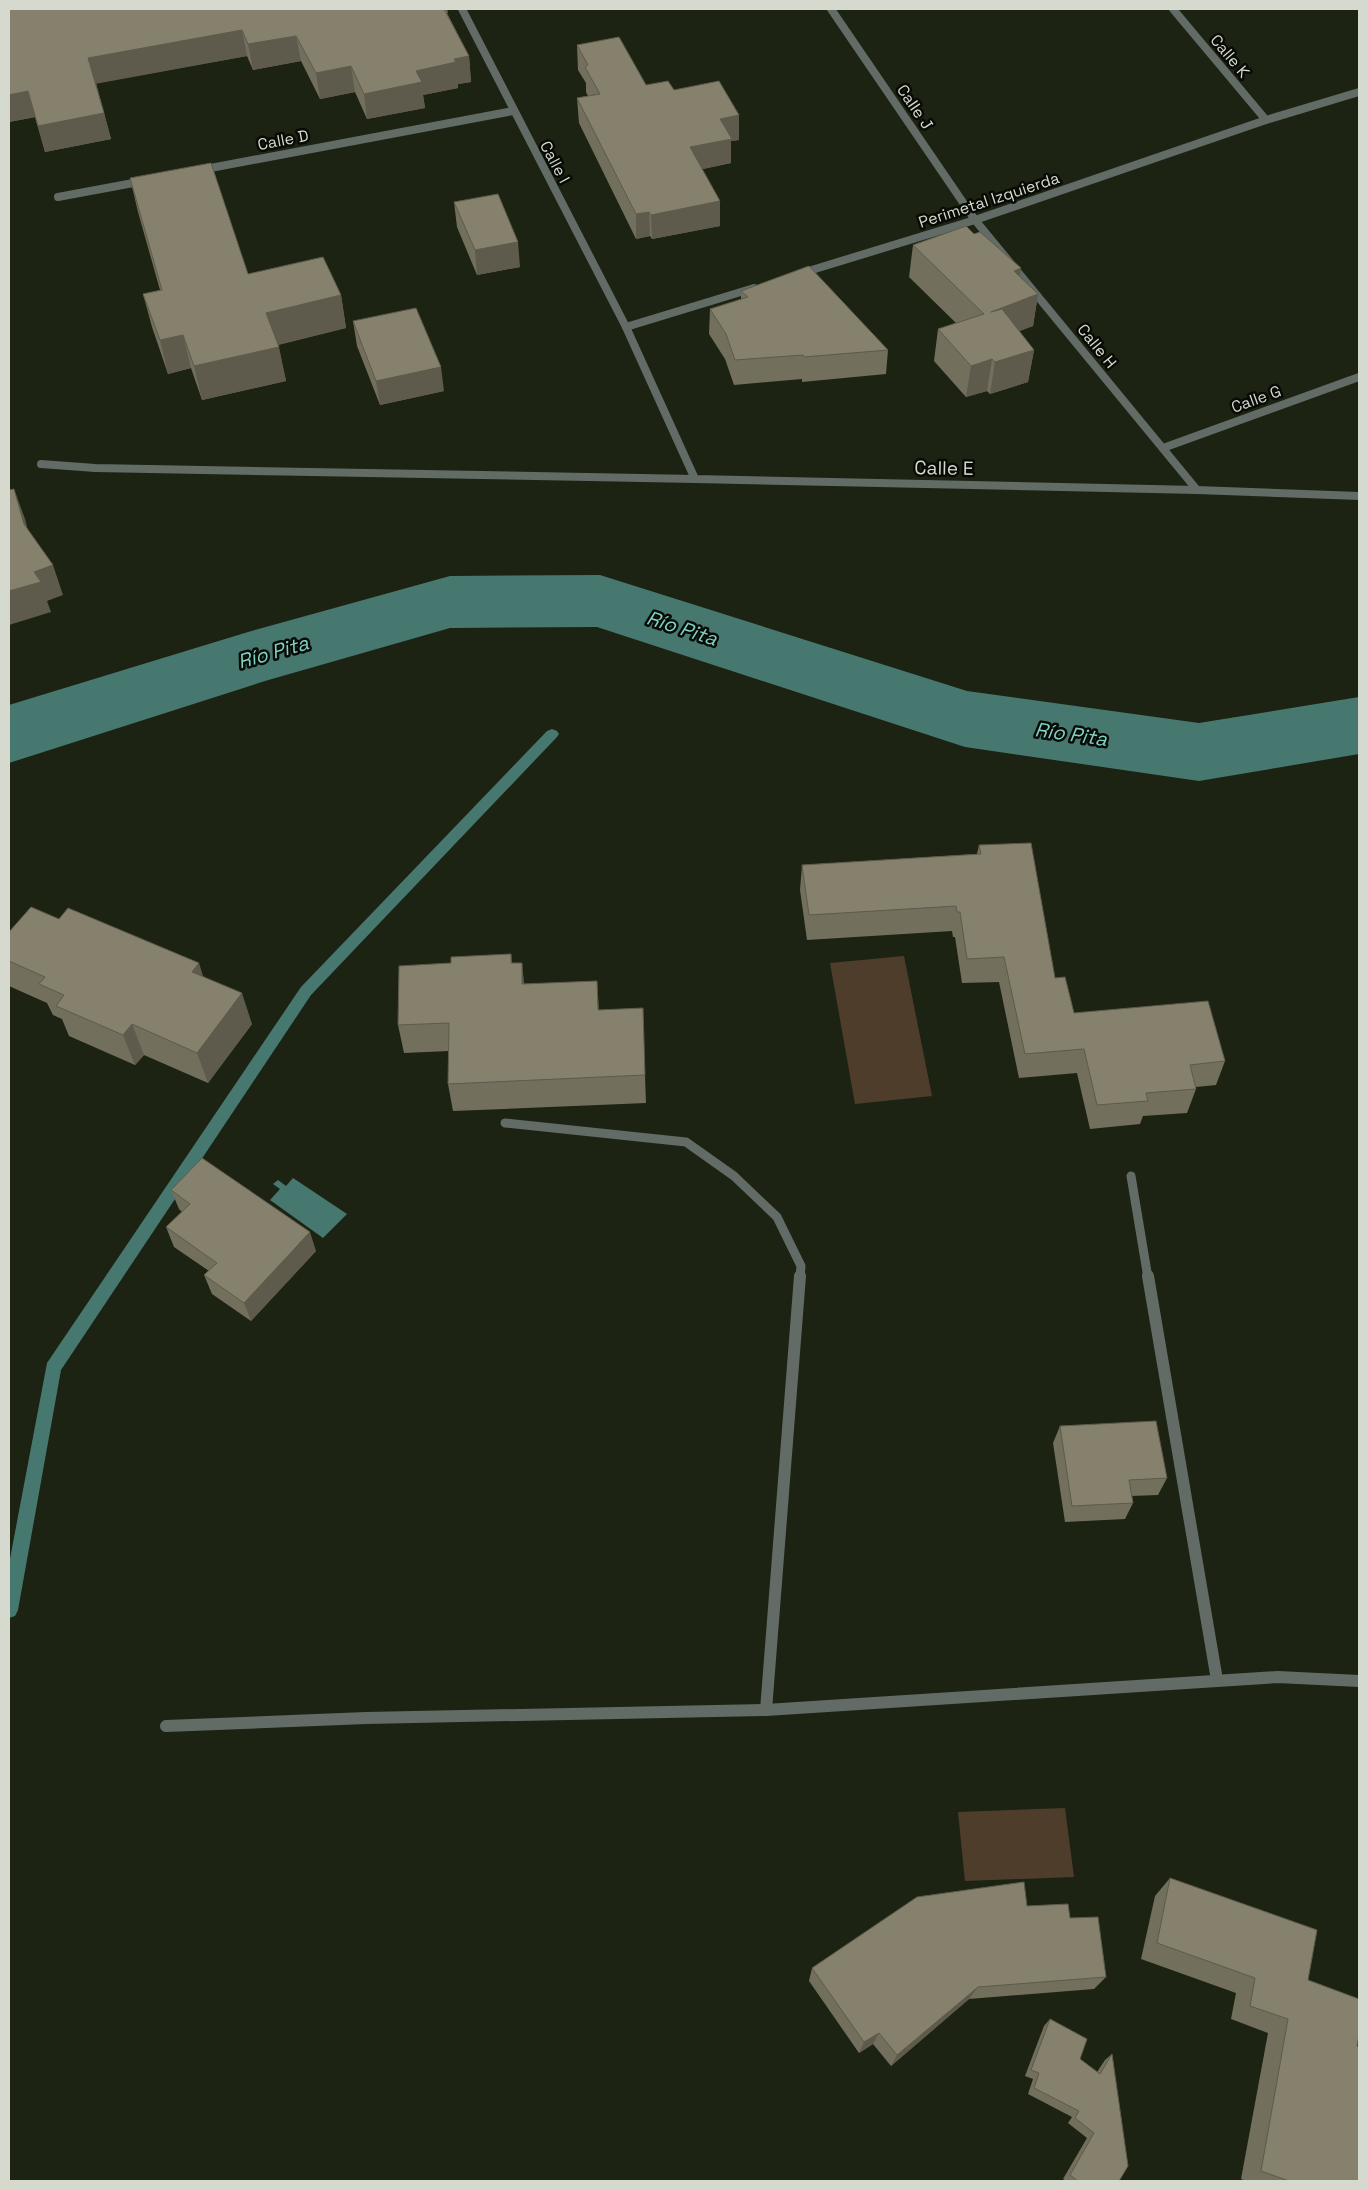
<svg xmlns="http://www.w3.org/2000/svg" width="1368" height="2190" viewBox="0 0 1368 2190" font-family="'Space Grotesk',sans-serif">
	<rect width="100%" height="100%" fill="#1c2312"/>
	<!-- green -->
	<g fill="#4f3d2b">
		<polygon points="904,956 932,1096 855,1104 830,963"/>
		<polygon points="1065,1808 1074,1877 965,1881 958,1812"/>
	</g>
	<!-- water -->
	<polygon fill="#477870" points="293,1178 347,1214 323,1238 270,1200 280,1189 273,1184 278,1180 286,1186"/>
	<g fill="none" stroke-linecap="round" stroke-linejoin="round">
		<!-- stream -->
		<polygon fill="#477870" fill-rule="evenodd" points="552,729 557,731 559,734 557,737 311,995 61,1370 18,1610 15,1616 9,1618 9,1564 47,1363 301,987 547,731"/>
		<!-- river -->
		<polygon fill="#477870" fill-rule="evenodd" points="600,575 967,691 1199,723 1359,697 1359,754 1199,781 965,747 597,627 450,628 265,681 9,763 9,705 248,632 450,576"/>
		<!-- service-far1 -->
		<g stroke="#626b65" stroke-width="9">
			<polyline points="505,1123 686,1142 734,1176 777,1217 801,1266 800,1278"/>
			<polyline points="1131,1176 1148,1278"/>
		</g>
		<!-- service -->
		<g stroke="#626b65" stroke-width="12">
			<polyline points="1148,1276 1217,1680"/>
			<polyline points="766,1710 800,1276"/>
		</g>
		<!-- minor-far1 -->
		<g stroke="#626b65" stroke-width="8">
			<polyline points="462,9 626,327 695,479 1197,490 1359,496"/>
			<polyline points="831,9 975,220 1197,490"/>
			<polyline points="1173,9 1266,120"/>
			<polyline points="200,170 513,111"/>
			<polyline points="58,197 144,181"/>
			<polyline points="802,273 975,220 1266,120 1359,92"/>
			<polyline points="626,327 754,288"/>
			<polyline points="1163,448 1359,377"/>
			<polyline points="41,464 95,468 695,479"/>
		</g>
		<!-- minor -->
		<polyline stroke="#626b65" stroke-width="12" points="166,1726 366,1718 766,1710 1278,1677 1359,1681"/>
	</g>
	<!-- wall -->
	<g fill="#736f5d">
		<polygon points="9,9 447,9 448,13 447,13 469,56 471,82 458,84 458,88 423,95 425,108 367,119 355,92 320,99 301,61 253,70 247,56 96,83 111,139 45,152 35,117 9,122"/>
		<polygon points="577,45 646,85 674,90 739,115 739,140 731,141 731,163 702,169 720,226 652,239 650,236 636,239 579,123 577,98 588,96 586,92 586,83 578,70"/>
		<polygon points="130,178 248,274 341,295 346,328 278,345 286,381 202,400 191,368 168,374 152,327 143,294 160,290 138,212"/>
		<polygon points="454,202 520,267 477,275 457,227"/>
		<polygon points="913,245 1019,276 1038,294 1033,326 1019,331 1034,350 1028,382 990,394 987,391 966,397 934,361 938,329 956,323 909,277"/>
		<polygon points="741,291 888,350 886,374 802,382 802,379 734,385 725,359 709,334 710,309 741,300"/>
		<polygon points="353,321 444,391 380,405 357,346"/>
		<polygon points="979,845 1055,978 1074,1013 1225,1061 1216,1085 1196,1087 1196,1089 1187,1113 1143,1116 1140,1124 1090,1129 1077,1073 1019,1078 999,982 962,983 955,937 953,937 952,931 807,940 800,890 802,865 977,854"/>
		<polygon points="59,919 203,976 252,1024 208,1083 144,1055 135,1065 69,1036 62,1019 53,1015 47,1003 9,986 9,932"/>
		<polygon points="511,954 512,963 524,984 599,1010 645,1075 646,1103 453,1111 448,1084 449,1051 404,1053 398,1025 451,963"/>
		<polygon points="171,1190 316,1251 251,1321 212,1294 204,1275 209,1271 174,1247 166,1227 182,1212 179,1209"/>
		<polygon points="1060,1426 1167,1478 1158,1495 1131,1496 1133,1503 1125,1519 1065,1522 1053,1443"/>
		<polygon points="1170,1878 1308,1980 1357,2046 1359,2181 1246,2181 1241,2179 1268,2033 1231,2019 1236,1993 1141,1959 1155,1896"/>
		<polygon points="1027,1906 1070,1918 1106,1977 1094,1989 969,1999 891,2066 873,2044 859,2053 809,1981 812,1968"/>
		<polygon points="1050,2019 1080,2059 1097,2072 1105,2060 1112,2054 1119,2181 1066,2181 1063,2179 1087,2138 1068,2123 1072,2117 1028,2094 1033,2079 1025,2076 1044,2026"/>
	</g>
	<!-- shaded-wall -->
	<g fill="#5e5a4c">
		<polygon points="242,30 247,56 95,84 88,58"/>
		<polygon points="296,36 301,61 253,70 248,44"/>
		<polygon points="469,56 471,82 458,84 458,88 423,95 425,108 367,119 364,94 416,71 454,59"/>
		<polygon points="351,66 355,92 320,99 316,73"/>
		<polygon points="28,91 36,117 9,122 9,95"/>
		<polygon points="104,113 111,139 45,152 38,126"/>
		<polygon points="739,115 739,140 731,141 731,163 690,172 690,147 720,119"/>
		<polygon points="720,201 720,226 652,239 651,215"/>
		<polygon points="649,212 650,236 636,239 636,214"/>
		<polygon points="518,242 520,267 477,275 475,250"/>
		<polygon points="1021,268 1016,300 1014,271"/>
		<polygon points="1038,294 1033,326 986,344 991,312"/>
		<polygon points="341,295 346,328 273,346 266,313"/>
		<polygon points="183,335 191,368 168,374 160,340"/>
		<polygon points="279,347 286,381 202,400 194,366"/>
		<polygon points="1034,350 1028,382 990,394 995,362"/>
		<polygon points="992,359 987,391 966,397 971,366"/>
		<polygon points="441,367 444,391 380,405 376,381"/>
		<polygon points="14,489 25,519 34,554 24,524"/>
		<polygon points="53,565 63,595 47,601 51,612 9,625 9,591 34,572"/>
		<polygon points="199,963 209,995 192,972"/>
		<polygon points="522,963 525,991 522,984"/>
		<polygon points="597,981 599,1010 598,1010"/>
		<polygon points="242,993 252,1024 208,1083 197,1053"/>
		<polygon points="132,1024 144,1055 135,1065 123,1035"/>
		<polygon points="310,1232 316,1251 251,1321 244,1303"/>
		<polygon points="978,1987 969,1999 891,2066 897,2055"/>
		<polygon points="879,2033 873,2044 859,2053 864,2042"/>
	</g>
	<!-- building -->
	<g fill="#86816c" stroke="#5e5a4c">
		<polygon points="9,9 444,9 469,56 454,59 456,62 416,71 422,82 364,94 351,66 316,73 296,36 248,44 242,30 88,58 104,113 38,126 28,91 9,95"/>
		<polygon points="619,37 646,85 668,81 674,90 719,81 739,115 720,119 732,139 690,147 720,201 651,215 649,212 636,214 577,98 600,94 585,67 588,65 577,45"/>
		<polygon points="211,163 248,274 323,257 341,295 266,313 279,347 194,366 183,335 160,340 143,294 162,290 130,178"/>
		<polygon points="498,194 518,242 475,250 454,202"/>
		<polygon points="966,226 974,234 980,232 1021,268 1014,271 1038,294 991,312 1002,309 1034,350 995,362 992,359 971,366 938,329 984,314 913,245"/>
		<polygon points="809,266 888,350 804,357 803,355 735,360 726,334 710,309 748,297 741,291"/>
		<polygon points="416,308 441,367 376,381 353,321"/>
		<polygon points="14,489 24,524 53,565 34,572 41,582 9,591 9,490"/>
		<polygon points="1031,843 1055,978 1065,977 1074,1013 1208,1001 1225,1061 1190,1065 1196,1089 1146,1093 1148,1101 1097,1105 1084,1049 1025,1054 1004,957 967,959 960,912 957,912 956,906 809,915 802,865 981,854 979,845"/>
		<polygon points="31,907 59,919 68,908 199,963 192,972 242,993 197,1053 132,1024 123,1035 56,1006 64,995 39,984 45,977 9,961 9,932"/>
		<polygon points="511,954 511,963 522,963 522,984 597,981 598,1010 643,1008 645,1075 448,1084 449,1023 398,1025 399,966 451,963 451,957"/>
		<polygon points="202,1158 310,1232 244,1303 204,1275 217,1263 166,1227 190,1204 171,1190"/>
		<polygon points="1156,1421 1167,1478 1129,1480 1133,1503 1072,1506 1060,1426"/>
		<polygon points="1170,1878 1317,1930 1308,1980 1359,1999 1359,2035 1357,2046 1359,2047 1359,2181 1289,2181 1261,2171 1288,2019 1250,2006 1255,1978 1157,1943"/>
		<polygon points="1024,1882 1027,1906 1068,1904 1070,1918 1098,1917 1106,1977 978,1987 897,2055 879,2033 864,2042 812,1968 917,1897"/>
		<polygon points="1050,2019 1087,2039 1080,2059 1100,2074 1112,2054 1128,2166 1119,2181 1078,2181 1070,2175 1094,2133 1075,2118 1079,2111 1034,2088 1039,2073 1031,2070"/>
	</g>
	<g text-anchor="middle" dominant-baseline="central" stroke-width="5" stroke-linejoin="round" paint-order="stroke">
		<!-- far-street labels -->
		<g font-size="16" fill="#d5d9ce" stroke="#080b05">
			<text transform="translate(1230 56) rotate(50)">Calle K</text>
			<text transform="translate(915 107) rotate(56)">Calle J</text>
			<text transform="translate(283 140) rotate(-11)">Calle D</text>
			<text transform="translate(555 162) rotate(62)">Calle I</text>
			<text transform="translate(989 200) rotate(-18)">Perimetal Izquierda</text>
			<text transform="translate(1097 346) rotate(51)">Calle H</text>
			<text transform="translate(1256 399) rotate(-20)">Calle G</text>
		</g>
		<!-- street labels -->
		<g font-size="19" fill="#d5d9ce" stroke="#080b05">
			<text transform="translate(944 468) rotate(1)">Calle E</text>
		</g>
		<!-- water labels -->
		<g font-size="20" font-style="italic" fill="#7dd1c5" stroke="#080b05">
			<text transform="translate(682 628) rotate(18)">Río Pita</text>
			<text transform="translate(273 652) rotate(-16)">Río Pita</text>
			<text transform="translate(1071 734) rotate(8)">Río Pita</text>
		</g>
	</g>
	<!-- border -->
	<rect width="1368" height="2190" fill="none" stroke="#d5d9ce" stroke-width="20"/>
</svg>
